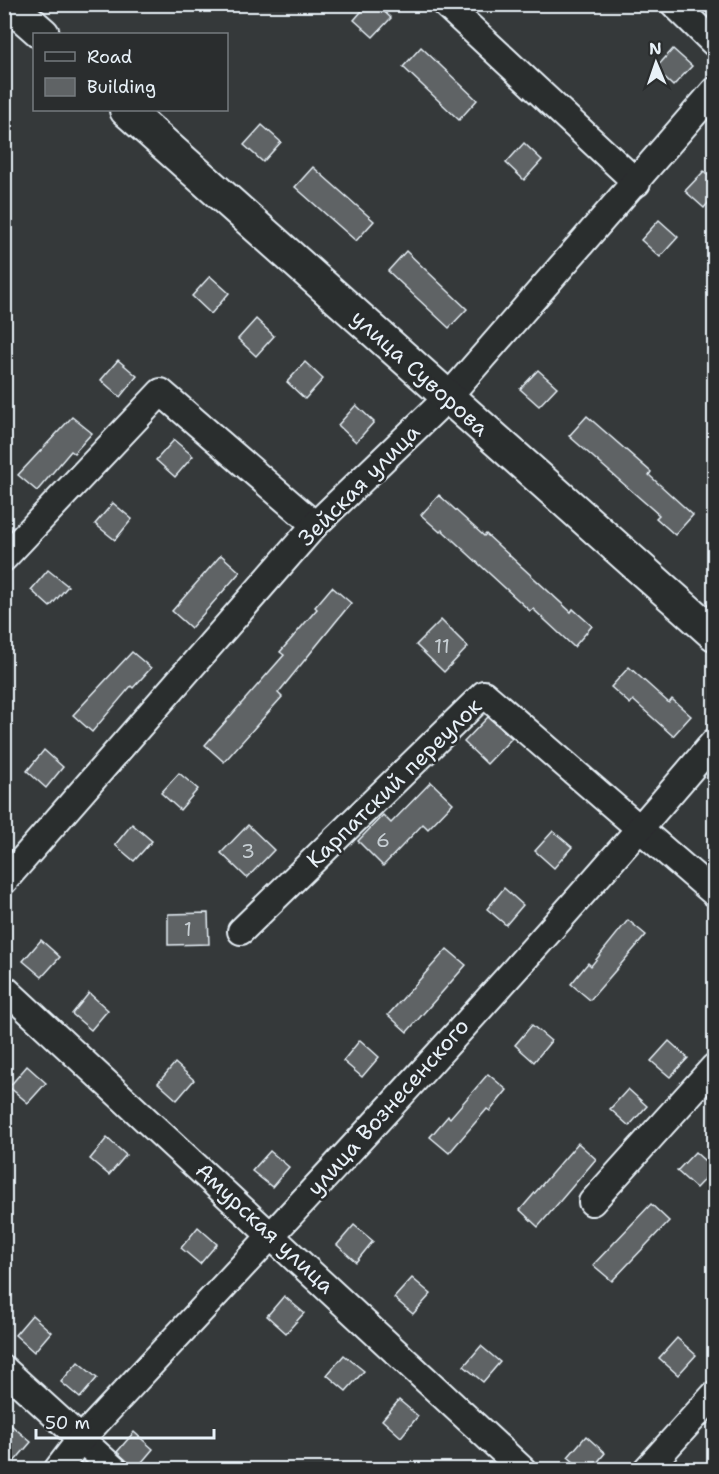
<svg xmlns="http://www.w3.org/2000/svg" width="719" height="1474" viewBox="0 0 719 1474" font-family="'Shantell Sans',sans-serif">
	<rect width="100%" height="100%" fill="#35393a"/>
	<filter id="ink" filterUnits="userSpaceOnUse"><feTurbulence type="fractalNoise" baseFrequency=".0167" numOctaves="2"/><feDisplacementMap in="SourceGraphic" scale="12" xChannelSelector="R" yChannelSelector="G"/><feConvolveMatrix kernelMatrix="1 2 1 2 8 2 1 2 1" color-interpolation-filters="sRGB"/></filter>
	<g filter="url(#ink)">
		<!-- building -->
		<g fill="#5f6365" stroke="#e8f1f8" stroke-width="1.5">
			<polygon points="368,4 376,4 391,18 373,37 354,20"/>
			<polygon points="421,47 477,100 459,120 403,67"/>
			<polygon points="673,49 692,66 673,86 655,69"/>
			<polygon points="262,125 281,142 263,162 244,145"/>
			<polygon points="524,143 542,160 524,180 506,163"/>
			<polygon points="313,167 374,221 356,241 295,187"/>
			<polygon points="704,171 714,181 714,196 704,208 685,191"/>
			<polygon points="659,220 678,237 660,257 641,240"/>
			<polygon points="406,251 467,309 449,328 388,271"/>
			<polygon points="210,276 229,293 211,314 192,296"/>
			<polygon points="256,319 274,336 256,356 238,339"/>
			<polygon points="118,360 137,376 120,397 101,380"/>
			<polygon points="305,362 323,379 305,399 287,382"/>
			<polygon points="538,370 557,387 539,406 520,389"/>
			<polygon points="356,405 374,422 356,442 338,425"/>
			<polygon points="587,416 651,472 649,475 693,515 675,535 656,518 659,515 569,436"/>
			<polygon points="72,417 92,433 74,453 71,451 37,491 18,475"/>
			<polygon points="174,440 193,456 175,477 156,460"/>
			<polygon points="439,495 484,536 486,534 571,612 573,609 592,626 574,647 533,609 530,611 442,530 440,532 421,515"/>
			<polygon points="113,503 132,519 115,540 95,524"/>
			<polygon points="221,555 240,572 191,628 172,611"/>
			<polygon points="48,570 68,586 50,607 31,590"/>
			<polygon points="332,587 351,603 278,693 282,697 224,762 205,745 284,655 280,652 317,609 315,607"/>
			<polygon points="441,620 468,647 444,672 416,645"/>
			<polygon points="132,652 151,668 133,688 131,686 92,732 73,715"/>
			<polygon points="629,667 669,703 672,699 691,716 673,736 633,700 630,704 611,687"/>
			<polygon points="488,717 512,738 487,764 464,742"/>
			<polygon points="44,750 63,767 46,788 27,771"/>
			<polygon points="179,773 198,789 180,810 161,793"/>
			<polygon points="431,782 453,803 428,829 423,824 383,866 358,841 383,815 391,823"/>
			<polygon points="132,824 152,841 134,861 115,845"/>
			<polygon points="248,825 274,850 247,878 221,853"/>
			<polygon points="553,831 572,847 554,868 535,851"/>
			<polygon points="504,888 523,905 506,925 487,909"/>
			<polygon points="208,913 209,944 168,945 168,914"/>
			<polygon points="628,920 646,935 590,1000 571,984 588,963 591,966"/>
			<polygon points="41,940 60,957 42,977 23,961"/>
			<polygon points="447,949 466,965 407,1032 388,1015"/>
			<polygon points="89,993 108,1010 91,1030 72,1014"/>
			<polygon points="532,1025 551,1041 534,1062 515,1045"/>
			<polygon points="360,1040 379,1057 362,1077 343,1061"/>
			<polygon points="669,1041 688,1058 670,1077 651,1061"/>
			<polygon points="175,1063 194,1080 177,1100 158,1083"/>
			<polygon points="27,1066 46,1083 28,1103 9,1087"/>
			<polygon points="488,1074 507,1090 490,1111 487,1109 449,1153 430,1137 448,1116 450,1118"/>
			<polygon points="628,1089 647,1106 629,1126 610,1109"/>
			<polygon points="107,1138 126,1155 109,1175 90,1159"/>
			<polygon points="578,1143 596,1159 538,1227 520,1210"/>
			<polygon points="270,1151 289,1167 272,1187 252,1171"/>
			<polygon points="695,1152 714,1169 696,1188 677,1171"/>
			<polygon points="651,1204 669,1221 612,1281 593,1265"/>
			<polygon points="354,1225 373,1241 356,1262 337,1245"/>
			<polygon points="198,1227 217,1244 200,1264 181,1248"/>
			<polygon points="412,1278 431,1294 413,1314 394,1298"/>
			<polygon points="284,1296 304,1313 286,1333 267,1316"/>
			<polygon points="32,1315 51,1332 34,1352 15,1335"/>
			<polygon points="677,1338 696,1355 678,1375 659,1358"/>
			<polygon points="481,1346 500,1362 483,1382 464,1366"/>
			<polygon points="344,1355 364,1371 346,1391 327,1375"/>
			<polygon points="78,1362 97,1378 80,1398 61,1382"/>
			<polygon points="399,1400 418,1416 401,1437 382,1420"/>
			<polygon points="4,1419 31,1442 7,1470 4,1470"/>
			<polygon points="134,1432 153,1449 136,1469 117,1452"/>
			<polygon points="586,1436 605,1453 591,1470 583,1470 568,1457"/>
		</g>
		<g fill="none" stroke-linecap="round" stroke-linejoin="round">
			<!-- minor casing -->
			<g stroke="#e8f1f8" stroke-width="30">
				<g id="minor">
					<polyline points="445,4 637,183"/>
					<polyline points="674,4 714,43"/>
					<polyline points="4,558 161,392 315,525"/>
					<polyline points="4,881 315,525 447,398 714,91"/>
					<polyline points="241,931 484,694 714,893"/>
					<polyline points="4,988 523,1470"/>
					<polyline points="592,1202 714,1067"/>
					<polyline points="4,1369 115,1470"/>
					<path d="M 57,1470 L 80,1440 C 295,1210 511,981 714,742"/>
					<polyline points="646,1470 714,1395"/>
				</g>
			</g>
			<!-- major casing -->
			<g stroke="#e8f1f8" stroke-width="36">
				<g id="major">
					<polyline points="9,4 43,34"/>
					<polyline points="126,110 714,634"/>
				</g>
			</g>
			<!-- minor -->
			<use href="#minor" stroke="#2a2d2e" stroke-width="26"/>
			<!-- major -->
			<use href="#major" stroke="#2a2d2e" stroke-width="32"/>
		</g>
	</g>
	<g text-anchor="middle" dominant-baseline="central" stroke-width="5" stroke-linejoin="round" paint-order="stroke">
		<!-- number labels -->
		<g font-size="20" fill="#c6ced3">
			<text x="442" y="646">11</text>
			<text x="383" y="840">6</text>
			<text x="248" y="851">3</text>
			<text x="188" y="929">1</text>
		</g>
		<!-- street labels -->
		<g font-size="22" fill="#e8f1f8" stroke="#2a2d2e">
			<text transform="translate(420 373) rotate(42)">улица Суворова</text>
			<text transform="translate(359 485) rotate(-45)">Зейская улица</text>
			<text transform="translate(394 783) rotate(-44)">Карпатский переулок</text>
			<text transform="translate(388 1107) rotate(-48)">улица Вознесенского</text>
			<text transform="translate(265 1228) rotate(43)">Амурская улица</text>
		</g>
	</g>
	<!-- margin -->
	<rect width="719" height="1474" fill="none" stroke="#2a2d2e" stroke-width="24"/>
	<rect x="12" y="12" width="695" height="1450" fill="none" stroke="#e8f1f8" stroke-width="2" filter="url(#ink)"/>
	<!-- legend -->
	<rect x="33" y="33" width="195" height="78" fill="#2a2d2e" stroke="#767b7f" stroke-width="1.5"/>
	<rect x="45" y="52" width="30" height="9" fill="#2a2d2e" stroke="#767b7f" stroke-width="1.5"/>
	<text x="87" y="63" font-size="18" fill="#e8f1f8">Road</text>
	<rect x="45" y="78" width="30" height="18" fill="#5f6365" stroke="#767b7f" stroke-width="1.5"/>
	<text x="87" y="93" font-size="18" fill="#e8f1f8">Building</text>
	<!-- north arrow -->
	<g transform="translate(656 63) rotate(358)" stroke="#2a2d2e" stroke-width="4.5" paint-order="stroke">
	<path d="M0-4.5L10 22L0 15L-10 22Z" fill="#e8f1f8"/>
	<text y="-9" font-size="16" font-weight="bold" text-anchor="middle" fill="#e8f1f8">N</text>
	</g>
	<!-- scale -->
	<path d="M36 1429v9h178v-9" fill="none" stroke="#e8f1f8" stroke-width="3"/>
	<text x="45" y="1429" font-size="18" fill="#e8f1f8" stroke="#2a2d2e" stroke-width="4.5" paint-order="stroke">50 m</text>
</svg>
